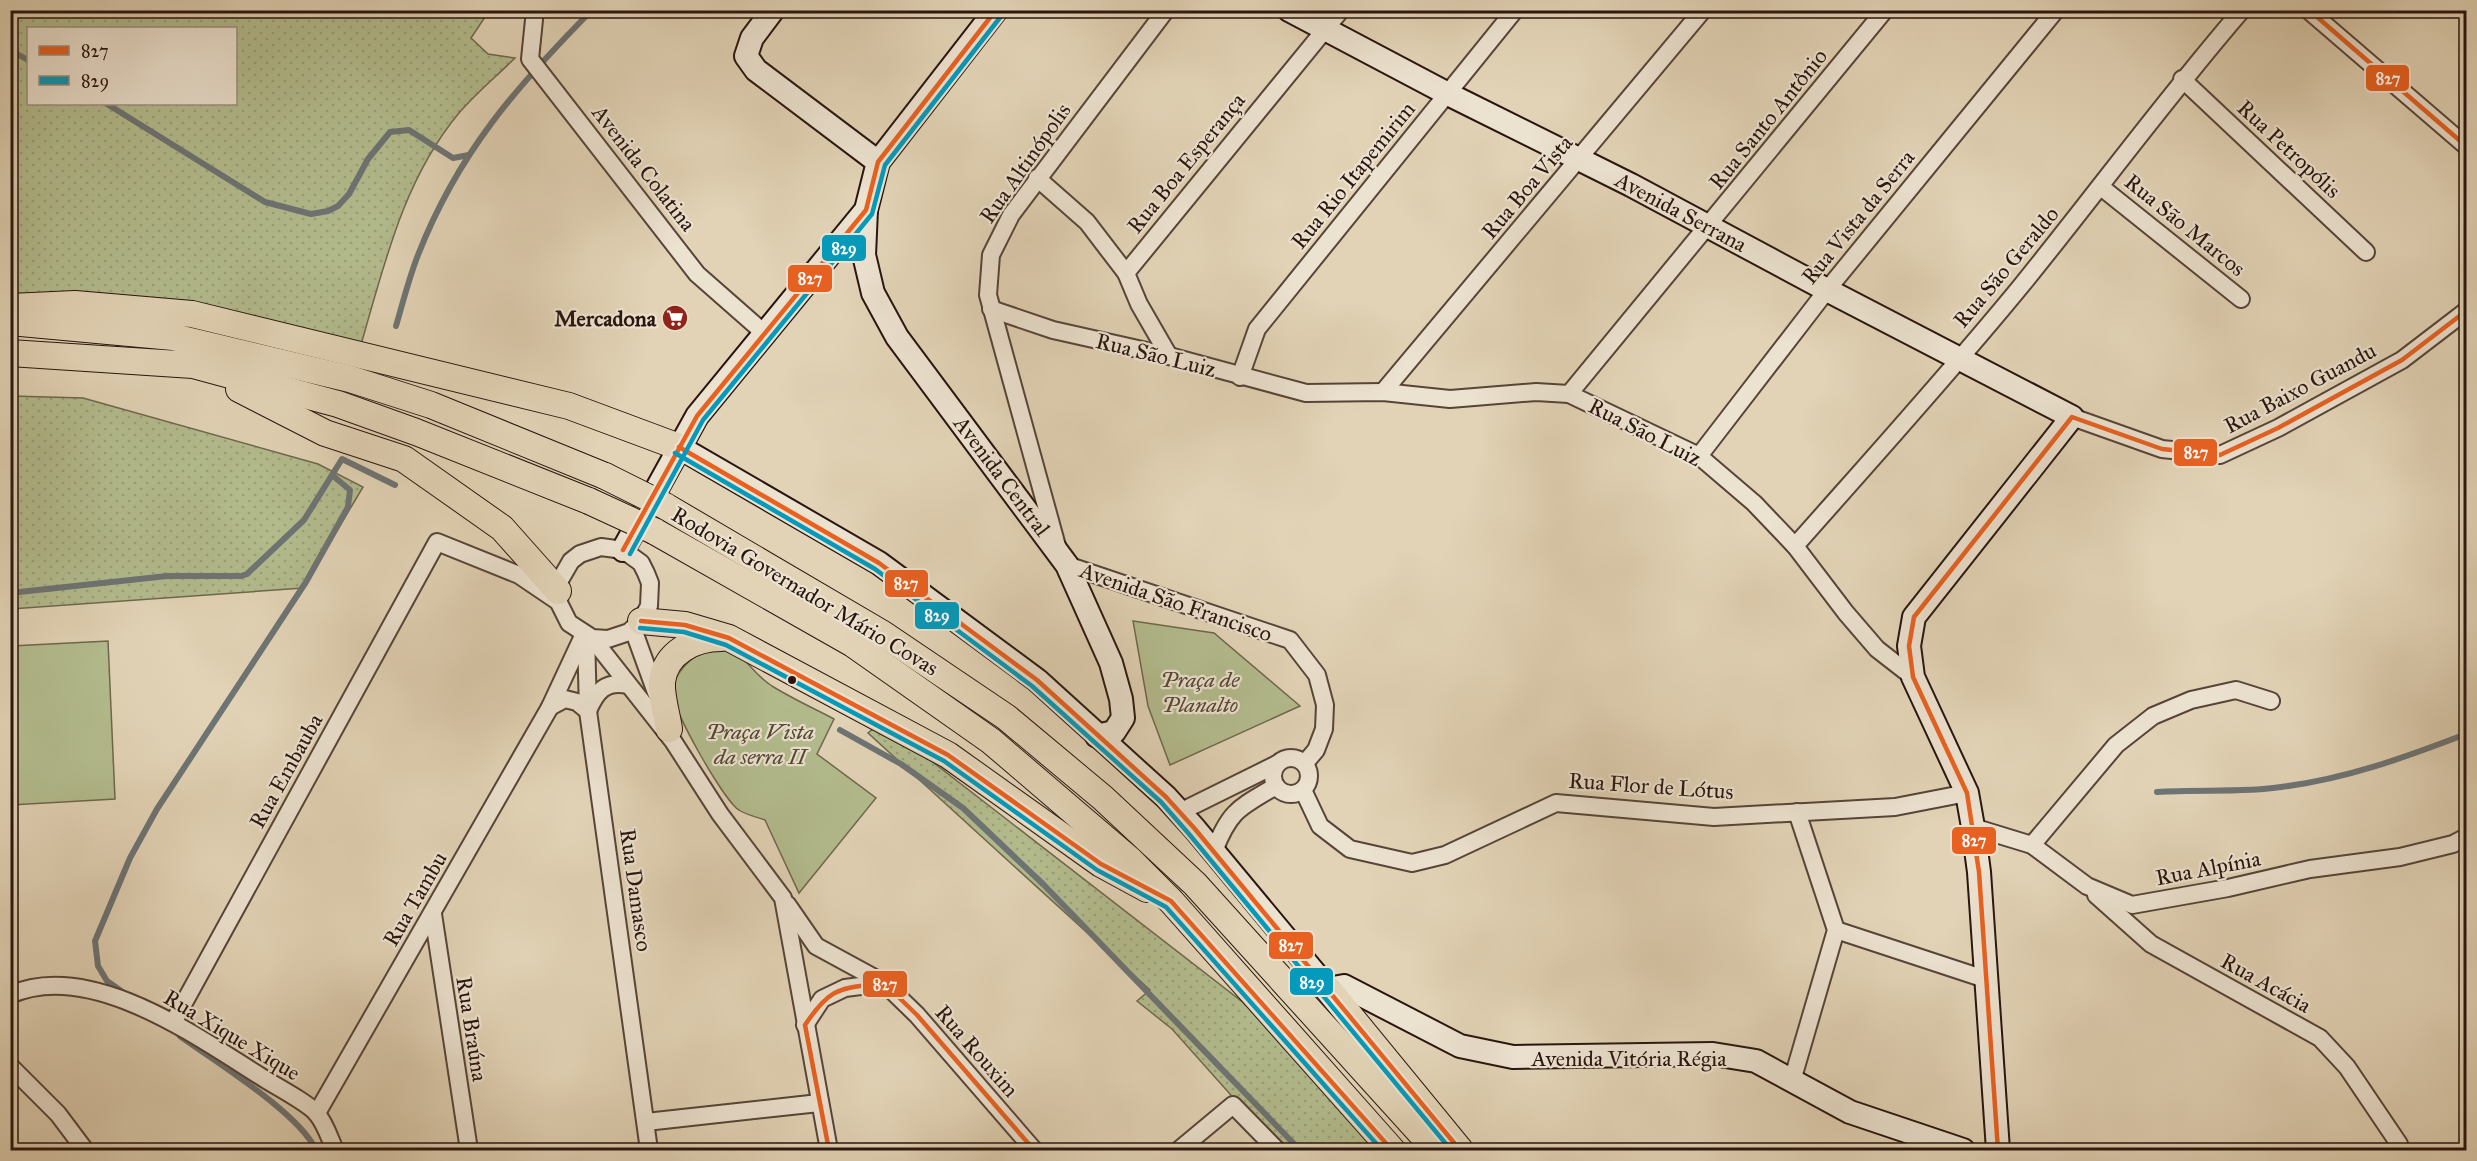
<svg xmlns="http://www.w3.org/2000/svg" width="2477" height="1161" viewBox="0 0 2477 1161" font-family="'IM FELL Great Primer',serif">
	<defs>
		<pattern id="grass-dots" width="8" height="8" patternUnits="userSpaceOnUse" patternTransform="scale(1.5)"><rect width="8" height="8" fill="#b3bc8e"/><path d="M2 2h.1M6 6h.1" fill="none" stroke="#9aa179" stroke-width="1.8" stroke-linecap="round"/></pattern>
	</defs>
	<rect width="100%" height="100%" fill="#e2d3b6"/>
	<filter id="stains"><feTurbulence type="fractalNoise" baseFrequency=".00333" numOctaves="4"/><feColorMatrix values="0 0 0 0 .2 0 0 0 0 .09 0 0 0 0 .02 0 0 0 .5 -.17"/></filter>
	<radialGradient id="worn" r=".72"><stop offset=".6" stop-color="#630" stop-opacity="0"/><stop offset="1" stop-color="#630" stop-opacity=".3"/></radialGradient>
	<!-- grass -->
	<g fill="url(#grass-dots)" stroke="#6e684e" stroke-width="1.5" fill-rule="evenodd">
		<path d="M 11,11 L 489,11 L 471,38 L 488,54 L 515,58 C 497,76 476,93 459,113 C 403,180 384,266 360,348 L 164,299 L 11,293 ZM 28,28 L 236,28 L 236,104 L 28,104 Z"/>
		<polygon points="11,396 83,398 318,464 363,487 303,588 11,609"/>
		<polygon points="881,722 1311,1055 1393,1150 1280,1150 1172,1029 1137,1001 1150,990 868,733"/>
	</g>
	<!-- green -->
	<g fill="#b3bc8e" stroke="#6e684e" stroke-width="1.5">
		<polygon points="1133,621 1214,633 1300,706 1170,765 1148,706"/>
		<polygon points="108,641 115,799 11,805 11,646"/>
		<path d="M 706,649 C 749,648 742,666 772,686 C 791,698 813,708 834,719 L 817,754 L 876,798 L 799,893 L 765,820 C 757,817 746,815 739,810 C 725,802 674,713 673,695 C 672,673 690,659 706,649 Z"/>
	</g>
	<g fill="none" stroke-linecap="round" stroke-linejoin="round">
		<!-- stream -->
		<g stroke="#6d7475" stroke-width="6">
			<polyline points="10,50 28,60"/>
			<polyline points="107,104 265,202 311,214 328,211 338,206 349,194 368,159 390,132 409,130 453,158 469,155"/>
			<path d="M 396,326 C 403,302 409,278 418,255 C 458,153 516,87 592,10"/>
			<polyline points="10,593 167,576 241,576 247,574 304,520 342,459 395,485"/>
			<polyline points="840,730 901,764 963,808 1043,884 1300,1150"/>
			<path d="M 2157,792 C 2197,789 2243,793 2281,787 C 2346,779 2406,757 2466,734"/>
			<polyline points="124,993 107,981 98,966 95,941 130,858 157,809 306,582 348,507 350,490 332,475"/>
			<path d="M 180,1036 C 217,1063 298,1112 316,1150"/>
		</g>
		<!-- street casing -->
		<g stroke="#574438" stroke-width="20">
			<g id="street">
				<polyline points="535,10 530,59 697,274 763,332"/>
				<polyline points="2308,10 2466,146"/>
				<polyline points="2182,79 2366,252"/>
				<polyline points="1037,178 1087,222 1126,273"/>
				<polyline points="2101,187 2241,299"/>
				<polyline points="991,309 1053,330 1169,356 1306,393 1383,392 1450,399 1536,392 1569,394 1699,456 1754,503 1795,546 1846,613 1877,649 1913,677"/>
				<polyline points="1169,356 1139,304 1126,273 1341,10"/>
				<polyline points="1240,377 1257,329 1515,10"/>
				<polyline points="1383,392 1703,10"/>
				<polyline points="1569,394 1885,10"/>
				<polyline points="2072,417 2162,449 2220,455 2278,428 2402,360 2466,311"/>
				<polyline points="1699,456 1827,290 2056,10"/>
				<polyline points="1057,546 988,295 991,255 1011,215 1166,10"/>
				<path d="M 1795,546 C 1871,460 1948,375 2021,286 C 2095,195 2165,99 2242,10"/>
				<polyline points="1067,565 1290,640 1317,675 1325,705 1324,729 1316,750 1305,763"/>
				<polyline points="633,629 658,698"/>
				<polyline points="586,635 588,711 649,1150"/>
				<polyline points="592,638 608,639 629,632 641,621 649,606 650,583 646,573 641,563 623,550 601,547 580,554 571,561 560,580 559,603 569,623 592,638 673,741 720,814 783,898 829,1150"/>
				<path d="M 550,707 L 565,699 L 577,702 L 588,711 C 596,692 605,680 628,685"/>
				<circle cx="1291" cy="776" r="18"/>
				<polyline points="1303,790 1320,826 1350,849 1412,863 1445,855 1556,803 1714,817 1895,807 1967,793"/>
				<polyline points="1180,812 1277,764"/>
				<polyline points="1973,827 2032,845 2087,886 2132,905 2228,888 2310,869 2400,857 2453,844 2466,837"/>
				<polyline points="2032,845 2116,745 2153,716 2191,700 2236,690 2271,701"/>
				<path d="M 1214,851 C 1230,810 1239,808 1276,786"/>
				<polyline points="2096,895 2151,944 2320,1038 2347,1067 2399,1144"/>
				<polyline points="787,904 816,946 884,983 917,1015 1034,1150"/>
				<polyline points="433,914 469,1150"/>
				<polyline points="1836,930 1985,979"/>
				<path d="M 10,995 C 89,959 196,1036 260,1076 C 273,1085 309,1103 317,1114 C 325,1123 330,1139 335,1150"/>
				<polyline points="174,1021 437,542 519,575 556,600"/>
				<polyline points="805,1025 822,999 845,988 884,983"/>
				<polyline points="10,1066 58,1114 85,1150"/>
				<polyline points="1792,1081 1836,930 1797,812"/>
				<polyline points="317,1113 550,707 584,634"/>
				<polyline points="646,1122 819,1103"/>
				<polyline points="1179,1150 1233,1105 1277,1150"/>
			</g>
		</g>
		<!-- secondary casing -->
		<g stroke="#29150e" stroke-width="26">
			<g id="secondary">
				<polyline points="773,10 752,38 746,56 756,70 878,162"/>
				<polyline points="1289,10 1448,94 1631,185 1827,290 2072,417 1914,617 1909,646 1913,677 1967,793 1973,827 1979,872 1998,1150"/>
				<polyline points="866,210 864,255 873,293 897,337 1067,565 1111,663 1121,699 1123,718 1114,732 1097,736"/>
				<polyline points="679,447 879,563 1037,680 1166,797 1195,829 1328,989 1344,986 1460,1046 1513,1057 1713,1054 1756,1061 1850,1112 1963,1150"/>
				<polyline points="623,550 697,416 866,210 878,162 996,10"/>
			</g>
		</g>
		<!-- primary casing -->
		<g stroke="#29150e" stroke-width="28">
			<g id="primary">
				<polyline points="10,307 75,304 192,314 569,406 679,447"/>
				<polyline points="10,322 173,337 350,379 431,405 605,476"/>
				<polyline points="10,353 193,365 338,404 416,432 589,501"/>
				<polyline points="239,389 325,433 404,459 502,528 558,591"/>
				<polyline points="665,506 883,634 1006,717 1103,798 1195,884 1436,1150"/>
				<polyline points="654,531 853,644 991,741 1130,860 1171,901 1392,1150"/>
				<polyline points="641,621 685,625 729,638 948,755 1101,864 1147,889"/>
				<path d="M 669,729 C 667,715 661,696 662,682 C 665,652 695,638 721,638"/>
				<polyline points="1328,989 1460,1150"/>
			</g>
		</g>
		<!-- street -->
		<use href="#street" stroke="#ece2d0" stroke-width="16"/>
		<!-- secondary -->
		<use href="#secondary" stroke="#ece2d0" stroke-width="22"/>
		<!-- primary -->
		<use href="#primary" stroke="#e2d3b6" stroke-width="26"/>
		<!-- primary-bridge casing -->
		<g stroke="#29150e" stroke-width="28" stroke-linecap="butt">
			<g id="primary-bridge">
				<polyline points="605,476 665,506"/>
				<polyline points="589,501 654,531"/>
			</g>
		</g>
		<!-- primary-bridge -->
		<use href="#primary-bridge" stroke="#e2d3b6" stroke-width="26"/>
		<!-- bus-1 casing -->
		<g stroke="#ece2d0" stroke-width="9">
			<g id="bus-1">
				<polyline points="2309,10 2466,146"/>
				<polyline points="679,447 879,563 1037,680 1166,797 1195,829 1460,1150"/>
				<polyline points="623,550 697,416 866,210 878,162 996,10"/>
				<polyline points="641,621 685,625 729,638 948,755 1101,864 1171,901 1392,1150"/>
				<path d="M 829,1150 L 805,1025 C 831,986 839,989 884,983 L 917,1015 L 1034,1150"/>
				<polyline points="1998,1150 1979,872 1967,793 1913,677 1909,646 1914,617 2072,417 2162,449 2220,455 2278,428 2402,360 2466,311"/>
			</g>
		</g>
		<!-- bus-2 casing -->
		<g stroke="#ece2d0" stroke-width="9">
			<g id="bus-2">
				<polyline points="675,453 875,569 1032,686 1161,802 1189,834 1451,1150"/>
				<polyline points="630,554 703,420 872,214 885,165 1002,15"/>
				<polyline points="640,628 684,632 726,645 944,761 1097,870 1166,907 1382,1150"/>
			</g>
		</g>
		<!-- bus-1 -->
		<use href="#bus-1" stroke="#e86121" stroke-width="4.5"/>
		<!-- bus-2 -->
		<use href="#bus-2" stroke="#049abb" stroke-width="4.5"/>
	</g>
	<!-- icons -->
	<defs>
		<g id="supermarket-disc" transform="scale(1.35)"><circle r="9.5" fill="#8f2418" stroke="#ece2d0"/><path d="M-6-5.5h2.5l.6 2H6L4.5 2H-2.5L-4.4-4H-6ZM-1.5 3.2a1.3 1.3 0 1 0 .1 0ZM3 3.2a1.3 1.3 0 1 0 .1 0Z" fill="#fff"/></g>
	</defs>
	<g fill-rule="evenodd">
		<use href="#supermarket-disc" x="675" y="318"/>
	</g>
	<!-- markers -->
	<circle fill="#29150e" stroke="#ece2d0" stroke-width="2" cx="792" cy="680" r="5"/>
	<g text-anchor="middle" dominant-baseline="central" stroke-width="4.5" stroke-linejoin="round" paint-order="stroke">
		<!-- street labels -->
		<g font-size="22" fill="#29150e" stroke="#ece2d0">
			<text transform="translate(1768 119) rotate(-51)">Rua Santo Antônio</text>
			<text transform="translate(2289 149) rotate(43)">Rua Petropólis</text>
			<text transform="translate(1025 163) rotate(-55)">Rua Altinópolis</text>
			<text transform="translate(1186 163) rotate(-51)">Rua Boa Esperança</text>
			<text transform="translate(644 168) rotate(52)">Avenida Colatina</text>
			<text transform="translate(1353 175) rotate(-51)">Rua Rio Itapemirim</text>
			<text transform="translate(1527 187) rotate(-50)">Rua Boa Vista</text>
			<text transform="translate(1681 212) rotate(28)">Avenida Serrana</text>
			<text transform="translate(1858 217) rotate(-51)">Rua Vista da Serra</text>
			<text transform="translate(2185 225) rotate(39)">Rua São Marcos</text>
			<text transform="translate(2006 267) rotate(-50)">Rua São Geraldo</text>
			<text transform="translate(1156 355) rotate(14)">Rua São Luiz</text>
			<text transform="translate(2300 388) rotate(-28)">Rua Baixo Guandu</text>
			<text transform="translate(1645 432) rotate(27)">Rua São Luiz</text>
			<text transform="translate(1002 476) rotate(53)">Avenida Central</text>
			<text transform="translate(805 591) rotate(31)">Rodovia Governador Mário Covas</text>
			<text transform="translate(1176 602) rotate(19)">Avenida São Francisco</text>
			<text transform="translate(286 771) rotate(-61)">Rua Embauba</text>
			<text transform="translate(1651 786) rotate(4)">Rua Flor de Lótus</text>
			<text transform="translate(2208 868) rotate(-11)">Rua Alpínia</text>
			<text transform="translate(636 890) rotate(82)">Rua Damasco</text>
			<text transform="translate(415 899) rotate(-60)">Rua Tambu</text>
			<text transform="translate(2266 983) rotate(29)">Rua Acácia</text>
			<text transform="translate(472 1029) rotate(81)">Rua Braúna</text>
			<text transform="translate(232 1035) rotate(31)">Rua Xique Xique</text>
			<text transform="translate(977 1051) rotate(49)">Rua Rouxim</text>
			<text x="1629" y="1058">Avenida Vitória Régia</text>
		</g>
		<!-- poi labels -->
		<g font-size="22" font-weight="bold" fill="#29150e" stroke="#ece2d0" text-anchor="end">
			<text x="656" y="318">Mercadona</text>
		</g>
		<!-- park labels -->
		<g font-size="22" font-style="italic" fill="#524734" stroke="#ece2d0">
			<text x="1200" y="679">Praça de<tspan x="1200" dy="25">Planalto</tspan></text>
			<text x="760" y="731">Praça Vista<tspan x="760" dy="25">da serra II</tspan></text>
		</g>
	</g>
	<g stroke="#ece2d0" stroke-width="2">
		<rect x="2365" y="64" width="45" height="28" rx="6" fill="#e86121"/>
		<rect x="821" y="234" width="46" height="28" rx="6" fill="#049abb"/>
		<rect x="787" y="264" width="46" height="29" rx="6" fill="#e86121"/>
		<rect x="2173" y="438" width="45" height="29" rx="6" fill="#e86121"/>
		<rect x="884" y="569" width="45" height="29" rx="6" fill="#e86121"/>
		<rect x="914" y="601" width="46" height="29" rx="6" fill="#049abb"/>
		<rect x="1951" y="826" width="46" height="29" rx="6" fill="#e86121"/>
		<rect x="1268" y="931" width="46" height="29" rx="6" fill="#e86121"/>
		<rect x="1289" y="967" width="45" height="29" rx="6" fill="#049abb"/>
		<rect x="862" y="970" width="46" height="28" rx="6" fill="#e86121"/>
	</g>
	<g font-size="16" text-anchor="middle" font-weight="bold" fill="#fff">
		<text x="2388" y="84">827</text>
		<text x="844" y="254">829</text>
		<text x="810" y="284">827</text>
		<text x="2196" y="458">827</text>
		<text x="906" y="589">827</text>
		<text x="937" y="621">829</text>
		<text x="1974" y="846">827</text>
		<text x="1291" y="951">827</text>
		<text x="1312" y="988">829</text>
		<text x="885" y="990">827</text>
	</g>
	<!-- margin -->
	<rect width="2477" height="1161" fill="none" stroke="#e2d3b6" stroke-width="36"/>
	<rect x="12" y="12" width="2453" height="1137" fill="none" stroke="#29150e" stroke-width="3"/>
	<rect x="18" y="18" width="2441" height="1125" fill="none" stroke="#29150e" stroke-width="1.5"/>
	<!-- legend -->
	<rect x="27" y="27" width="210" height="78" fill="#ece2d0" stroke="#9e9082" stroke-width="1.5"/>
	<rect x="39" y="46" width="30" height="9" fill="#e86121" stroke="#9e9082" stroke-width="1.5"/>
	<text x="81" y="57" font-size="18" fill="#29150e">827</text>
	<rect x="39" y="76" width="30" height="9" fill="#049abb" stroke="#9e9082" stroke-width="1.5"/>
	<text x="81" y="87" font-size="18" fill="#29150e">829</text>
	<rect width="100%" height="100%" filter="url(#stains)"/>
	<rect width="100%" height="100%" fill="url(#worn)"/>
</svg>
